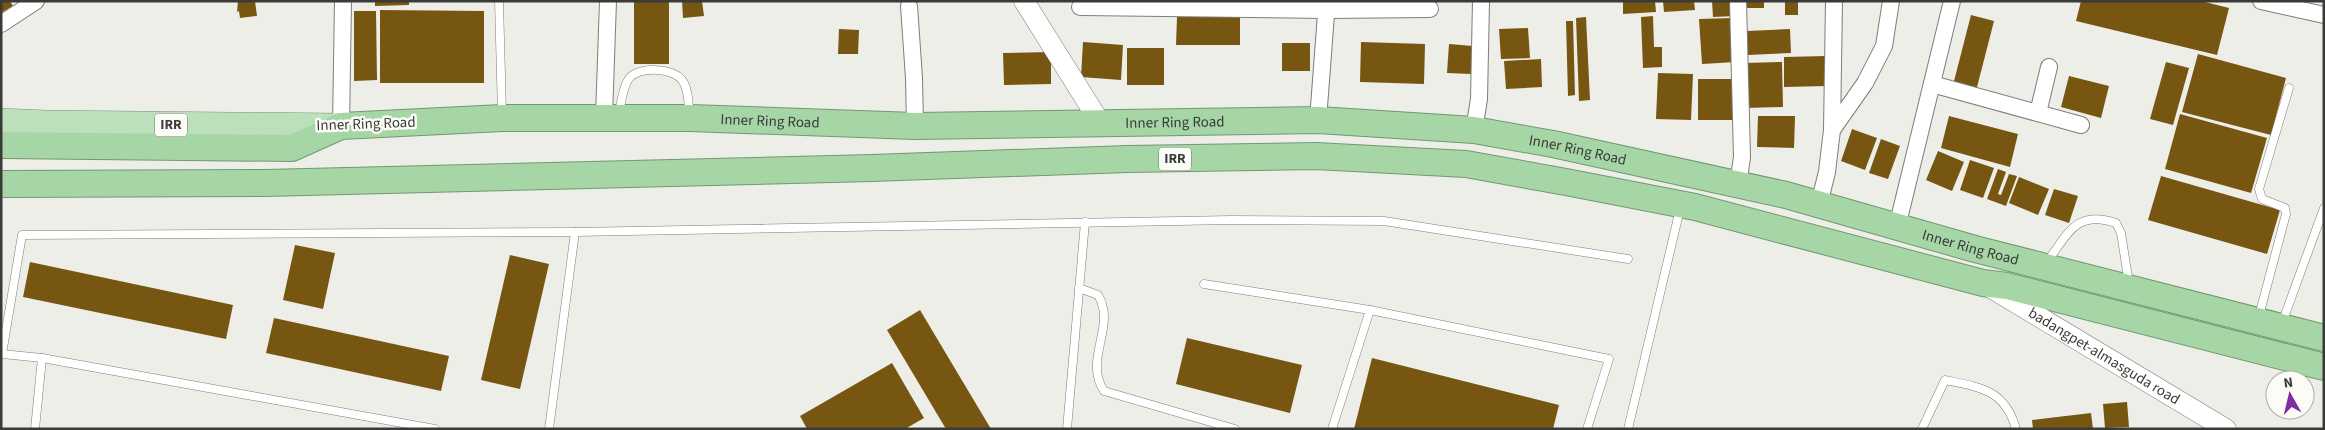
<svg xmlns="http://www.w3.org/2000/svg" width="2325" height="430" viewBox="0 0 2325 430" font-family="'Source Sans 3',sans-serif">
	<rect width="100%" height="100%" fill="#eeeee9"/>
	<!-- building -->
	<g fill="#775612">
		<polygon points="1,1 10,1 13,6 1,13"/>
		<polygon points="238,1 255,1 257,16 240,18 239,11 237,12"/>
		<polygon points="375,1 409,1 409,5 375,6"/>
		<rect x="634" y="1" width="35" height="63"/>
		<polygon points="682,1 702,1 704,16 683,18"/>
		<polygon points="1623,1 1655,1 1656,12 1623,14"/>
		<polygon points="1663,1 1694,1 1695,10 1664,12"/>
		<polygon points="1712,1 1734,1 1735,16 1713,17"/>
		<rect x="1742" y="1" width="22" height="7"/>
		<rect x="1785" y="1" width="13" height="14"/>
		<polygon points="2081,1 2201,1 2229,8 2217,55 2076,21"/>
		<polygon points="380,10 484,11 484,83 380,83"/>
		<polygon points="354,11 376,11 377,80 354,81"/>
		<polygon points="1971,15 1994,21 1976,91 1953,85"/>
		<polygon points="1653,16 1654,47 1662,47 1662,67 1643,68 1641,17"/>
		<polygon points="1177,17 1240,17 1240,45 1176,45"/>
		<polygon points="1586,17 1590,100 1579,101 1576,18"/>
		<polygon points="1733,18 1736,62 1702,64 1699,19"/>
		<polygon points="1566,21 1573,21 1575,95 1568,96"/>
		<polygon points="1528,28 1530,58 1501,59 1499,29"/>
		<polygon points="839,29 859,30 858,54 838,54"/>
		<polygon points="1790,29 1791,53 1748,55 1747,31"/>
		<polygon points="1083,42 1123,45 1121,80 1081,77"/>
		<polygon points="1361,42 1425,44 1424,84 1360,82"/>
		<rect x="1282" y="43" width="28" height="28"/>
		<polygon points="1449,44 1473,46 1471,74 1447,73"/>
		<rect x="1127" y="48" width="37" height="37"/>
		<polygon points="1051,52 1051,84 1004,85 1003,53"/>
		<polygon points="2198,54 2286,78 2271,135 2182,112"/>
		<polygon points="1826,56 1827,86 1784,87 1784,57"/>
		<polygon points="1541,59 1542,87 1506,89 1504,61"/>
		<polygon points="1782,62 1783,107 1745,108 1744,63"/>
		<polygon points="2166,62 2189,68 2173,125 2150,119"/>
		<polygon points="1658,73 1693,74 1691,120 1656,119"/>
		<polygon points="2069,76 2109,86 2101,118 2061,107"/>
		<rect x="1698" y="79" width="35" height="41"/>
		<polygon points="2180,114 2267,138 2251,193 2165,169"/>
		<polygon points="1758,116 1795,116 1794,148 1757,147"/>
		<polygon points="1949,116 2018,134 2010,167 1941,148"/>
		<polygon points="1852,129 1877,138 1865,170 1841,161"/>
		<polygon points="1881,139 1900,146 1888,179 1869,173"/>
		<polygon points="1938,151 1964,162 1952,191 1926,180"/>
		<polygon points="1970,160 1994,168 1983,198 1960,190"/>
		<polygon points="1998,169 2006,172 1998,194 2001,195 2009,174 2017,176 2006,206 1987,199"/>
		<polygon points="2161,176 2280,210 2267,254 2148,220"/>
		<polygon points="2019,177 2049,189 2038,215 2009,203"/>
		<polygon points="2054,189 2078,196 2069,223 2045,215"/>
		<polygon points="295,245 335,253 323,309 283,300"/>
		<polygon points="510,255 549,264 520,389 481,380"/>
		<polygon points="30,262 233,305 226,339 23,297"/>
		<polygon points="920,310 991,429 946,429 887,330"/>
		<polygon points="274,318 449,356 441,391 266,353"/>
		<polygon points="1187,338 1302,365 1290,413 1176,384"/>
		<polygon points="1372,358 1559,405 1553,429 1354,429"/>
		<polygon points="892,363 924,418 905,429 807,429 800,416"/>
		<polygon points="2127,402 2129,427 2105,428 2103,404"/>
		<polygon points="2091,413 2093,429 2033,429 2032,420"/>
	</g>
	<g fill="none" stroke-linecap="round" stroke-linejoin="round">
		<!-- service casing -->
		<g stroke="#7d7e79" stroke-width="9">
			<g id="service">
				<polyline points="499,1 502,114"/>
				<path d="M 619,114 C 621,103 622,90 628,80 C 636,66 672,67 682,80 C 689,89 688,104 690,114"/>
				<path d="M 2046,263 C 2068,235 2075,209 2116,223 L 2121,233 L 2129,284"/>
				<polyline points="1204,284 1370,310 1332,429"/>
				<path d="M 1079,288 L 1098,295 C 1117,326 1083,359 1104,391 L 1235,429"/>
				<polyline points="1370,310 1609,359 1587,429"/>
				<polyline points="2259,316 2286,214 2285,208 2262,199 2259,189 2289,88"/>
				<polyline points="2282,323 2324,208"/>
				<polyline points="42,358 435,429"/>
				<polyline points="35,429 42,358 2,354 22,235 575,232 1231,220 1384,221 1628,259"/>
				<polyline points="549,429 575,232"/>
				<polyline points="1067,429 1085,222"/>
				<polyline points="1628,429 1680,209"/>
				<path d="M 1922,429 L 1945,380 C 1979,387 2005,389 2016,429"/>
			</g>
		</g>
		<!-- minor casing -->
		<g stroke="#7d7e79" stroke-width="18">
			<g id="minor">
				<polyline points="2261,1 2324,15"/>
				<polyline points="909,6 914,78 915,126"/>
				<polyline points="1080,7 1327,10 1430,9"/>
				<polyline points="1,24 36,1"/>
				<polyline points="1932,84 2081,125"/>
				<polyline points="2038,113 2049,67"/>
				<polyline points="604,117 608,1"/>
				<polyline points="1318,120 1327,1"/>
				<polyline points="341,126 343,1"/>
				<polyline points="1474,130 1479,99 1481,1"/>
				<polyline points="1832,130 1834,1"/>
				<polyline points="1738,185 1742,157 1738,1"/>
				<polyline points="1819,204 1827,172 1832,130 1865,83 1884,46 1891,1"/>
				<polyline points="1897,227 1952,1"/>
			</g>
		</g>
		<!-- tertiary casing -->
		<g stroke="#7d7e79" stroke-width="21">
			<g id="tertiary">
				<polyline points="1024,1 1101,124"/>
				<path id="s1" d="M 1991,288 L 2226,429"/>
			</g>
		</g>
		<!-- primary casing -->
		<g stroke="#729871" stroke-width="26">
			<polyline id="primary" points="1,121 47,123 341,126"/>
		</g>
		<!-- trunk casing -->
		<g stroke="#729871" stroke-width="28">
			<g id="trunk">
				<path id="s2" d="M 1,145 L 292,148 L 341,126 L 502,118 L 690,118 L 915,126 L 1318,120 L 1474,130 L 1553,144 L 1786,195 L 1975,249 L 2324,338"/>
				<polyline points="1,184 265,183 872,168 1127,159 1316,156 1466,164 1566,182 1695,207 1983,283 2007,286 2324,367"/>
			</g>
		</g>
		<!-- service -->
		<use href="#service" stroke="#fff" stroke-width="8"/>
		<!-- minor -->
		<use href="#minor" stroke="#fff" stroke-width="16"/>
		<!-- tertiary -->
		<use href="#tertiary" stroke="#fff" stroke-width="20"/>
		<!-- primary -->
		<use href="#primary" stroke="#bce0bc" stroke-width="25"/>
		<!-- trunk -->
		<use href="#trunk" stroke="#a6d6a6" stroke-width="26"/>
	</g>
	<g text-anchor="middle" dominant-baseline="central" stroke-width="5" stroke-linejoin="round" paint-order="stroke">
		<!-- shield labels -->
		<g fill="#fbfcf6" stroke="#747471" stroke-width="1">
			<rect x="155" y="113.5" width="32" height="23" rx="4"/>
			<rect x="1159" y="147.5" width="32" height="23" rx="4"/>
		</g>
		<g font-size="14" font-weight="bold" fill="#3a3a38">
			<text x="171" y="125">IRR</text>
			<text x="1175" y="159">IRR</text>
		</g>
		<!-- street labels -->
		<g font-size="15" fill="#3a3a38" stroke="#fbfcf6">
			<text stroke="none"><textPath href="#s2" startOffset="774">Inner Ring Road</textPath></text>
			<text stroke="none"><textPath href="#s2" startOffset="1179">Inner Ring Road</textPath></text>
			<text transform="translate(366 124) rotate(-2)">Inner Ring Road</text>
			<text stroke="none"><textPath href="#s2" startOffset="1584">Inner Ring Road</textPath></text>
			<text stroke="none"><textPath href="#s2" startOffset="1989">Inner Ring Road</textPath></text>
			<text stroke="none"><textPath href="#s1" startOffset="132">badangpet-almasguda road</textPath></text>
		</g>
	</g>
	<!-- border -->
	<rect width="2325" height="430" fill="none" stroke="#3a3a38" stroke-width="5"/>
	<!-- north arrow -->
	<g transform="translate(2290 395) rotate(352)"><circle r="24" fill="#fbfcf6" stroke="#aeaeaa"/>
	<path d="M0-4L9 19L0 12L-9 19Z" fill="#7b2fa0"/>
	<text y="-8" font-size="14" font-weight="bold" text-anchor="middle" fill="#3a3a38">N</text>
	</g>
</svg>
